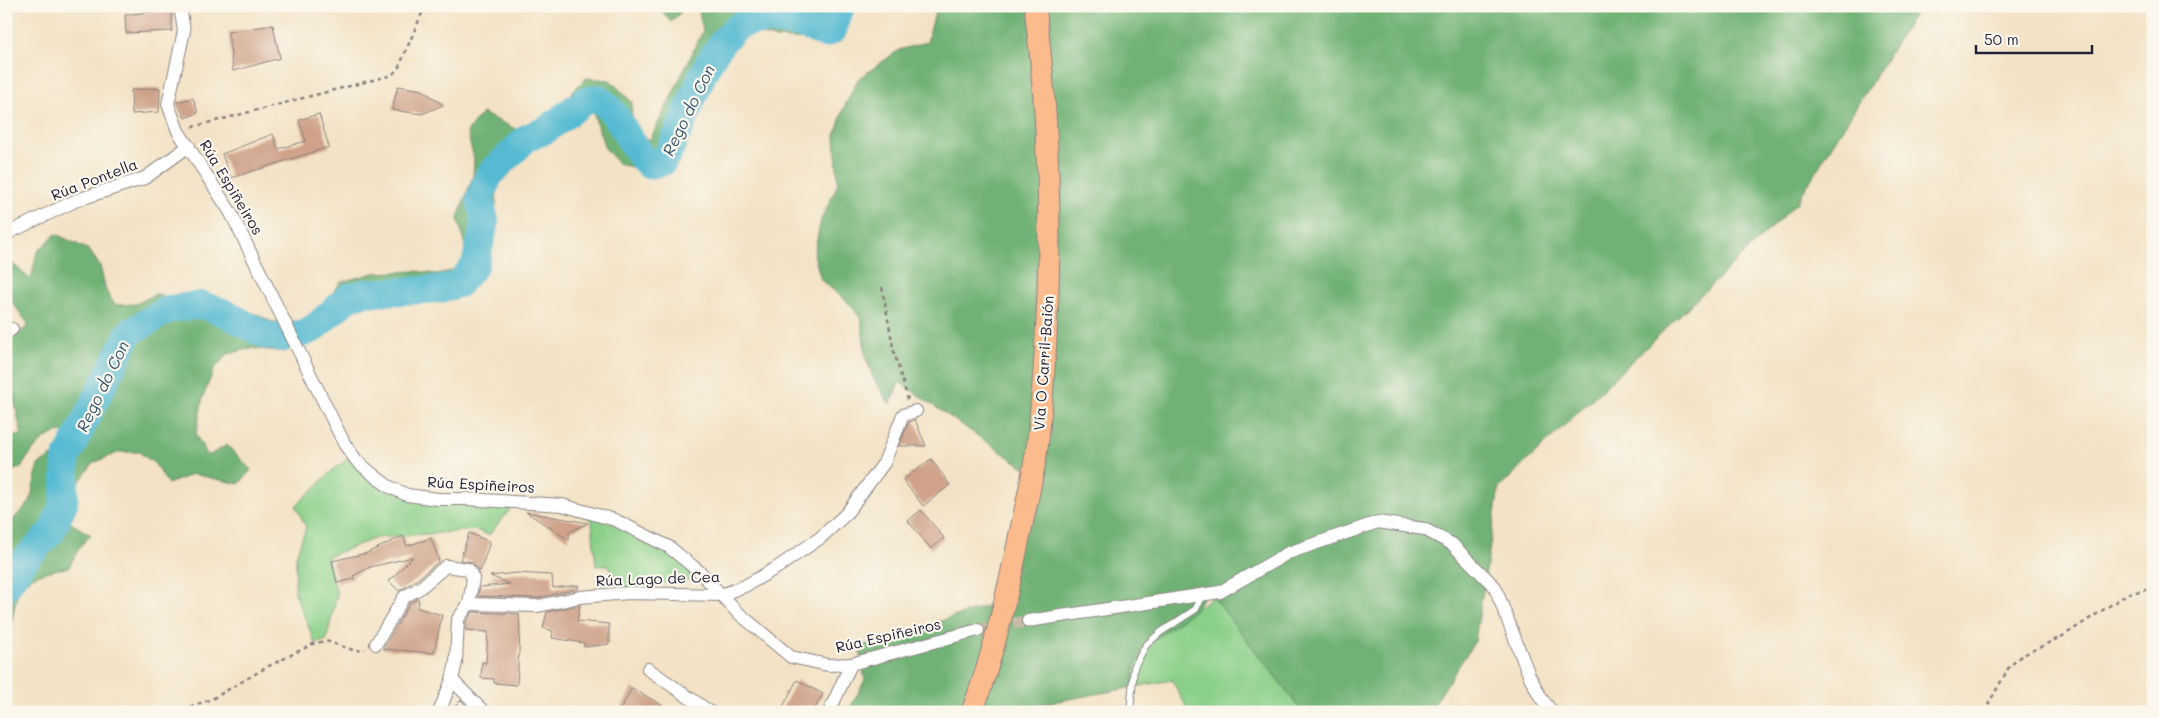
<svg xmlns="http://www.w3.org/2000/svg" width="2159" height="718" viewBox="0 0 2159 718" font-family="Mali,sans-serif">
	<rect width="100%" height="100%" fill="#fbf7ec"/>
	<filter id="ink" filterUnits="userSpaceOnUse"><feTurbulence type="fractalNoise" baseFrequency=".02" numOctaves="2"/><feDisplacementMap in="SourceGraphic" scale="10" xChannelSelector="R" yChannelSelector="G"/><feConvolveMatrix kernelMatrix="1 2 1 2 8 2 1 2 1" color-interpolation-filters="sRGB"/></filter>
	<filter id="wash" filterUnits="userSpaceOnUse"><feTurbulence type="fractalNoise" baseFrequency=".0096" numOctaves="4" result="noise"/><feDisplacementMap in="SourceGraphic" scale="20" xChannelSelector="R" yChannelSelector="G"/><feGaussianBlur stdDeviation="1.12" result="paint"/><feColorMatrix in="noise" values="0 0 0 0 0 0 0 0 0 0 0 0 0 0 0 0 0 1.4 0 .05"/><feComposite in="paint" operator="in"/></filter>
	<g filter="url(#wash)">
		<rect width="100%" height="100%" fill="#f3e2c5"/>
		<!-- green -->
		<g fill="#8bd089" stroke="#567962">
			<polygon points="353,455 407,495 516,502 489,535 475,530 376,538 327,557 337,594 326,641 315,643 295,593 296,556 306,527 296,506 334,469"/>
			<polygon points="582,511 669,547 710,583 697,579 620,589 609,565 596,566 592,522"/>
			<polygon points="1220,592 1307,712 1189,712 1172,680 1134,687 1134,667 1161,632"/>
		</g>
		<!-- forest -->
		<g fill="#70b275" stroke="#496a58">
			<polygon points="658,6 681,6 680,13 671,22"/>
			<path d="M 698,6 L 849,6 L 840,31 L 827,41 L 774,38 L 750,32 L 736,46 L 717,72 L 678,160 L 662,174 L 619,164 L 605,148 L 592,109 L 508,167 L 497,191 L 494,227 L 488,253 L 481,270 L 453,294 L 361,301 L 317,337 L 285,352 L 251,348 L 228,354 L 214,369 L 203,397 L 196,435 L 208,456 L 227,445 L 251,470 L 239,484 L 193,474 L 168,484 L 155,464 L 139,452 L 120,452 L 93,463 L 77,485 L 69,522 L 91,535 L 81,545 L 69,567 C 42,573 21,573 15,605 C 13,614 13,623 6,631 L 6,565 L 13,564 L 6,552 L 6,527 L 30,502 L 38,465 L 62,450 L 66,432 C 46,431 30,452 21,468 L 6,472 L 6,438 L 22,435 L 6,366 L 6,344 L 29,325 L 6,294 L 6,258 L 31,280 L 37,252 L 56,234 L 89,250 L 100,266 L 106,291 L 115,305 L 136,304 L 156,294 L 182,301 L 207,298 L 259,315 L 272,322 L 300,321 L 325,303 L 341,282 L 374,273 L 416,271 L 436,274 L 451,271 L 465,260 L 465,245 L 458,218 L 473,176 L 474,158 L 467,132 L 482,113 L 522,132 L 549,115 L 586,78 L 610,80 L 632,102 C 630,120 635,131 650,140 L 703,31 Z"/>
			<polygon points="937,6 1919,6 1795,205 1499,488 1475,641 1429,712 1303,712 1207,589 1196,609 1146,645 1134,667 1134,687 999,712 848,712 865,680 859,647 1006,600 1032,473 899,382 890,404 875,382 866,358 861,319 849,303 821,280 814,254 821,220 838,184 835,136 843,110 858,79 899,50 927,42"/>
		</g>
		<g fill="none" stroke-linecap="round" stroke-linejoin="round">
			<!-- river -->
			<g stroke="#54bad2" stroke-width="28">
				<path d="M 301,334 L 313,329 L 349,297 L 365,293 L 441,289 L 459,284 L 475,265 L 485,222 L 480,199 L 489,175 L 527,138 L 546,130 L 583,102 L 597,98 C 622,113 628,146 649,165 L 663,162 C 688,123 700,57 736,28 C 747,20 760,20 773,21 C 791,21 808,26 824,34 L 833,30 L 841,6"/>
				<polyline points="6,587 21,564 52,531 64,503 66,459 129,333 169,309 202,305 225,313 265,335 283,338"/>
			</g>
		</g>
		<g id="blocks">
			<!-- building -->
			<g fill="#cfa289">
				<polygon points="172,9 172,31 126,33 125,15"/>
				<polygon points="273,25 280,58 233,71 228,32"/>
				<polygon points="398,86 422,90 443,105 422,114 392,110"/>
				<polygon points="160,88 159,112 132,114 131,90"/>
				<polygon points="193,98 198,113 185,118 177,102"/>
				<polygon points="319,114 329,147 231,178 222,154 273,134 278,149 306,141 299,120"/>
				<polygon points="915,420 926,446 899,446 909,422"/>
				<polygon points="931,459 950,485 923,506 903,480"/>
				<polygon points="921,510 944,538 931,549 908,521"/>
				<polygon points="526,512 588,523 569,532 569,540"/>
				<polygon points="469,533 490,542 480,571 472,562 460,560"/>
				<polygon points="403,536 407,546 431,538 439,561 415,581 399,591 389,581 413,557 370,567 353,576 354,579 337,583 332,561 367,553"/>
				<polygon points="516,573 552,575 553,588 578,585 578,589 537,598 478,596 480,587 510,584 490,576"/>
				<polygon points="417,599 419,600 418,608 442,615 434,653 383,649 410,603"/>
				<polygon points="580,605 577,621 609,624 609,644 584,647 584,643 552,638 553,631 543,628 547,612"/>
				<polygon points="473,612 519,614 520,633 517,685 494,683 494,679 481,678 482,662 486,663 488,632 466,630 466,622"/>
				<polygon points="797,680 823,694 813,712 780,712"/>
				<polygon points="632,688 674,712 619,712"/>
				<polygon points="461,700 472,712 449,712"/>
			</g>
		</g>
	</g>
	<g filter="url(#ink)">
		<use href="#blocks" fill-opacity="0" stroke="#8a8280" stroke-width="1"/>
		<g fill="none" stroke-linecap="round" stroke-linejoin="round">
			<!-- minor-tunnel -->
			<polyline stroke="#c9bca9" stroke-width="12" stroke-dasharray="12 6" stroke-linecap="butt" points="978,630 1028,621"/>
			<!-- service casing -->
			<g stroke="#8a8280" stroke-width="8">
				<polyline id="service" points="1130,712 1134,667 1146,645 1161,632 1196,609 1202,595"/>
			</g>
			<!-- minor casing -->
			<g stroke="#8a8280" stroke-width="14">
				<g id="minor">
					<polyline points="180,6 184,31 168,104 178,131 231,213 345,445 356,460 371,473 388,486 407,495 438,499 466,499 562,505 615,520 669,547 701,573 736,611 791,657 828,665 851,664 978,630"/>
					<polyline points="6,234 77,200 145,178 189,146"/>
					<polyline points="6,333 12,329"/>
					<polyline points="469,604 538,606 580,597 629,593 721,595 745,586 778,567 820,538 846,514 884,463 903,415 916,411"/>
					<polyline points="1028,621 1220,592 1288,553 1378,522 1424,529 1452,544 1495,587 1529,675 1541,698 1552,712"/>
					<polyline points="376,644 404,597 420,588 446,566 468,569 473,578 469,604 458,619 456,662 452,680 439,712"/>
					<polyline points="648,669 710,712"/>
					<polyline points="452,680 484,712"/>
					<polyline points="829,712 851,664"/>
				</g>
			</g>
			<!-- trunk casing -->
			<g stroke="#8a8280" stroke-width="23">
				<path id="trunk" d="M 972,712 C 992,659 1005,603 1017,548 C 1024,512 1034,476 1038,440 C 1053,296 1053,150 1035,6"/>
			</g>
			<!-- path -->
			<g stroke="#8a8280" stroke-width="2.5" stroke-dasharray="4 4" stroke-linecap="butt">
				<polyline points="192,127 392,75 399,67 425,6"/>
				<polyline points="882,287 894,352 908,400"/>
				<polyline points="175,712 212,699 267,667 315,643 326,641 356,651 365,649"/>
				<polyline points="1984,712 2009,667 2021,656 2063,636 2129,593 2153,589"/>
			</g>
			<!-- service -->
			<use href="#service" stroke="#fff" stroke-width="6"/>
			<!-- minor -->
			<use href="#minor" stroke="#fff" stroke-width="12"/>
			<!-- trunk -->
			<use href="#trunk" stroke="#fbbb8d" stroke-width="21"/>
		</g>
	</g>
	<g text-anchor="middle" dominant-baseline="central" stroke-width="4.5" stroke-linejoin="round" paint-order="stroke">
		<!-- street labels -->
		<g font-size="15" fill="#22223b" stroke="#fbf7ec">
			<text transform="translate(94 179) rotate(-21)">Rúa Pontella</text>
			<text transform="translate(232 187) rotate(59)">Rúa Espiñeiros</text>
			<text transform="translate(1043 363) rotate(-86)">Vía O Carril-Baión</text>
			<text transform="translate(481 484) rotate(3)">Rúa Espiñeiros</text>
			<text transform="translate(658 578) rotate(-2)">Rúa Lago de Cea</text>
			<text transform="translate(888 635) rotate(-13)">Rúa Espiñeiros</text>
		</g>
		<!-- water labels -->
		<g font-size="16" font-style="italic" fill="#345770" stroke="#fbf7ec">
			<text transform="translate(688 110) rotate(-64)">Rego do Con</text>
			<text transform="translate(102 386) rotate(-64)">Rego do Con</text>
		</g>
	</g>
	<!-- margin -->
	<rect width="2159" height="718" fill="none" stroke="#fbf7ec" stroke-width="25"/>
	<!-- scale -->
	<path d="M1976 45v8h116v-8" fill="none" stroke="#22223b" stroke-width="2.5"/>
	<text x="1984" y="45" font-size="15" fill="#22223b" stroke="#fbf7ec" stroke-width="4" paint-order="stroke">50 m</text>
</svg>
